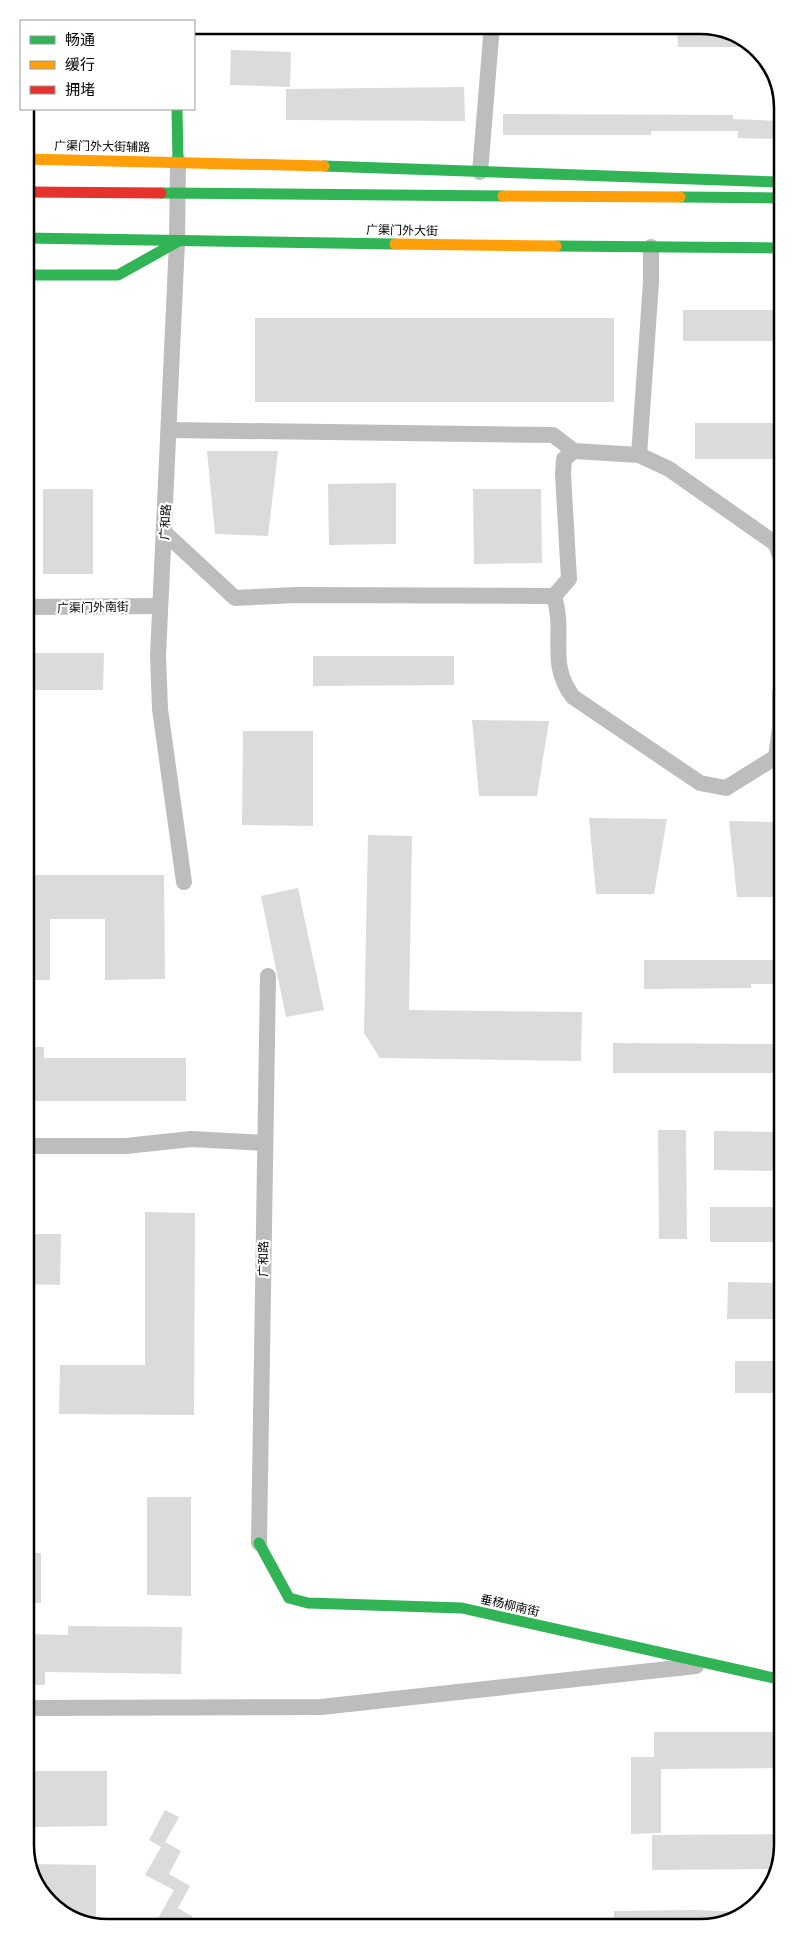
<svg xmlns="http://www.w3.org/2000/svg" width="808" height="1953" viewBox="0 0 808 1953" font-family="'IBM Plex Sans','Noto Sans SC',sans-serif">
	<rect width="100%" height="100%" fill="#fff"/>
	<!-- building -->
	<g fill="#dbdbdb">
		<polygon points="677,27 710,27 751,42 754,47 678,47"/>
		<polygon points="231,50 291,52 290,87 230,85"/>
		<polygon points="464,87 465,121 286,120 286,89"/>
		<polygon points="503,114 733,115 733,119 779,121 779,139 738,138 738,131 651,131 651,135 503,135"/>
		<rect x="683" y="310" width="96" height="31"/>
		<rect x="255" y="318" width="359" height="84"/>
		<rect x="695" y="423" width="85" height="36"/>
		<polygon points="207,451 278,451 268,536 215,534"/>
		<polygon points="396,483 396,544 329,545 328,484"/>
		<rect x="43" y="489" width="50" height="85"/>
		<polygon points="473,489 541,489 542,563 474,564"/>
		<polygon points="26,653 104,653 103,690 27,690"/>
		<polygon points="313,656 454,656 454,685 313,686"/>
		<polygon points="472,720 549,721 537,796 479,796"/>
		<polygon points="243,731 313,731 313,826 242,825"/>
		<polygon points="589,818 667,819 654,894 596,894"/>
		<polygon points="729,821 780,822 781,897 737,897"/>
		<polygon points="368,835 412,836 409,1010 582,1012 581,1061 380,1058 364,1033"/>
		<polygon points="27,875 164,875 165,979 105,980 105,919 50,919 50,980 27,980"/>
		<polygon points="298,888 324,1010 286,1017 261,896"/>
		<polygon points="644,960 781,960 781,984 751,984 751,988 644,989"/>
		<polygon points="613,1043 781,1044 781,1073 613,1073"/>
		<polygon points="27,1047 44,1047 44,1058 186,1058 186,1101 28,1101"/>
		<polygon points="658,1130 686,1130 687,1239 659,1239"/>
		<polygon points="714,1131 781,1132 781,1171 714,1170"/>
		<polygon points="710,1207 781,1207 782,1242 710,1242"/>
		<polygon points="145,1212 195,1213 194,1415 59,1414 60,1365 145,1365"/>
		<polygon points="28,1234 61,1234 60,1285 28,1284"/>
		<polygon points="728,1282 782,1283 782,1319 727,1319"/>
		<rect x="735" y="1361" width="47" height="32"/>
		<polygon points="147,1497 191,1497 191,1596 147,1595"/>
		<rect x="29" y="1553" width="12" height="50"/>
		<polygon points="68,1626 182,1627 181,1674 45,1672 45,1685 29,1685 29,1634 68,1635"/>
		<polygon points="654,1732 783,1732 783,1768 661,1769 661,1833 631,1834 631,1757 654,1757"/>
		<polygon points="29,1771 107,1771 107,1826 29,1827"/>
		<polygon points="165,1810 179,1817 165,1842 181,1851 169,1874 190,1886 178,1908 193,1917 187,1927 153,1927 174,1890 145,1875 161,1847 149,1840"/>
		<polygon points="783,1834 783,1845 775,1869 652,1870 652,1835"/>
		<polygon points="29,1864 96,1865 96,1922 88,1922 57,1911 29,1872"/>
		<polygon points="696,1910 743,1912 727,1924 614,1924 614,1911"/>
	</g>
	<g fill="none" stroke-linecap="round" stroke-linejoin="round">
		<!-- street -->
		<g stroke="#bdbdbd" stroke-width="16">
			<polyline points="178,161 177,242 158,656 160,709 184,882"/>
			<polyline points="480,172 492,25"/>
			<polyline points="169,430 553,435 574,451"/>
			<polyline points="639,455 651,282 651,247"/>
			<polyline points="165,533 235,598 296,595 554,596 569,579 563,474 564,459 574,451 639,455 669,469 776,544 780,556"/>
			<path d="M 554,596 C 566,634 547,663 573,697 L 700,783 L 726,788 L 776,757 L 780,728 L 780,693"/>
			<polyline points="26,607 159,606"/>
			<polyline points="28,1146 126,1146 191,1139 265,1143"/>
			<polyline points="259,1543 268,976"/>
			<polyline points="29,1708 321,1707 696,1666"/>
		</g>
		<!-- fast -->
		<g stroke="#30b455" stroke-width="11">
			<polyline points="177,109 178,161"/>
			<polyline points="324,166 779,182"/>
			<polyline points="161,193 503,196"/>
			<polyline points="680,197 779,198"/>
			<polyline points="25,238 395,244"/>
			<polyline points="556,246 779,248"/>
			<polyline points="26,275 118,275 177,242"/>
			<polyline points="259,1543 289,1598 308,1603 462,1608 783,1680"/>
		</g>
		<!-- slow -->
		<g stroke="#ff9f0a" stroke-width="11">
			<polyline points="25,159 324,166"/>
			<polyline points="503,196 680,197"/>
			<polyline points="395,244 556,246"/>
		</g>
		<!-- jam -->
		<polyline stroke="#e5322d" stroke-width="11" points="25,192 161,193"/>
	</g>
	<g text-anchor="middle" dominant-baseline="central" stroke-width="4.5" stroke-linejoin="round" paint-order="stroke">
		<!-- street labels -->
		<g font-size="12" fill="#000" stroke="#fff">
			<text transform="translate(102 146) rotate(1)">广渠门外大街辅路</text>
			<text transform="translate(402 230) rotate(1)">广渠门外大街</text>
			<text transform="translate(165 522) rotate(-87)">广和路</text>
			<text transform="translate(93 607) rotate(-1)">广渠门外南街</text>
			<text transform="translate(263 1259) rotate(-89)">广和路</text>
			<text transform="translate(510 1605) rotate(13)">垂杨柳南街</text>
		</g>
	</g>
	<!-- crop -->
	<path d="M0 0H808V1953H0ZM108 34H700A74 74 0 0 1 774 108V1845A74 74 0 0 1 700 1919H108A74 74 0 0 1 34 1845V108A74 74 0 0 1 108 34Z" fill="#fff" fill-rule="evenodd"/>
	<path fill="none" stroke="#000" stroke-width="2.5" d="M108 34H700A74 74 0 0 1 774 108V1845A74 74 0 0 1 700 1919H108A74 74 0 0 1 34 1845V108A74 74 0 0 1 108 34Z"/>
	<!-- legend -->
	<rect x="20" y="20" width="175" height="90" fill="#ffffff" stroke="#999999"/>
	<rect x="30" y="36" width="25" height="8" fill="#30b455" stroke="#999999"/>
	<text x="65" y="45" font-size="15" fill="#000000">畅通</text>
	<rect x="30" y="61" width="25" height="8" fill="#ff9f0a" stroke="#999999"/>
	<text x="65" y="70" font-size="15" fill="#000000">缓行</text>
	<rect x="30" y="86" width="25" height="8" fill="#e5322d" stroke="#999999"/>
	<text x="65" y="95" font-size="15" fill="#000000">拥堵</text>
</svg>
